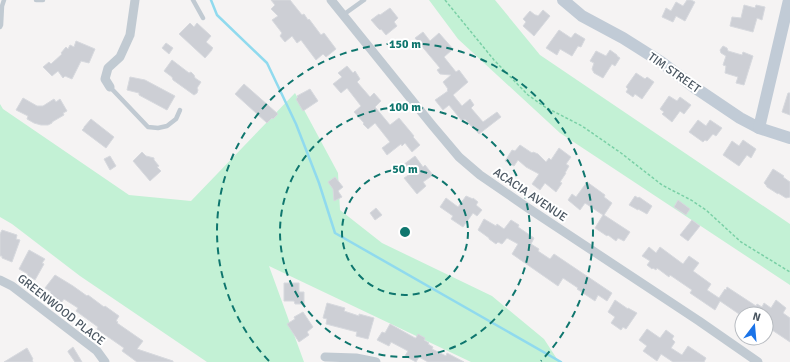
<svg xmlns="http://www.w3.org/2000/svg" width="790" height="362" viewBox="0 0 790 362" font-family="Signika,sans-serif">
	<rect width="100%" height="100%" fill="#f5f3f3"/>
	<!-- green -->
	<g fill="#c3f1d5">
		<polygon points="429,0 495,0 540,55 790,224 790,285 560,133 458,39"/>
		<polygon points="295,93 338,173 340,210 382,243 492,296 544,339 559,362 471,362 269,266 304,362 207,362 80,276 12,224 0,217 0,104 3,109 129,195 191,201"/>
	</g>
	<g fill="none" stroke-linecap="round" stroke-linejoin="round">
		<!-- stream -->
		<polyline stroke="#90daee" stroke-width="2.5" points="211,0 217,15 267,63 296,124 319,183 335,233 561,362"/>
	</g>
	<!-- building -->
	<g fill="#cdcfd5" stroke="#d7d9de">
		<polygon points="271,0 290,0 302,15 304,14 308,20 309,19 321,35 324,33 336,49 326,57 323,54 316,60 301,40 297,43 292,36 285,42 280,36 282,33 272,20 278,16 271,9 275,5"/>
		<polygon points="687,0 691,0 695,2 685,21 676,16 673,22 662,17 666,8 671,11 676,2 683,6"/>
		<polygon points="744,5 755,8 756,5 765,7 762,20 757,18 753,32 730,26 732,17 741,18"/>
		<polygon points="390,8 398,18 394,22 397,26 386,35 381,29 380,30 378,28 371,20 379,14 380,15"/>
		<polygon points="543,10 550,16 534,36 523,26 526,22 523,19 530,11 535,15 536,15 538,16"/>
		<polygon points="190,23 194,27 197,23 211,36 206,42 213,48 212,49 212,50 205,58 179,34"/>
		<polygon points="559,30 571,38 575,33 585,39 581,47 578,46 572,56 560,49 557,55 546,48"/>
		<polygon points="423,32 430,41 439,33 453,49 444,57 456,72 459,70 468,82 453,95 462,106 470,99 474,105 471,108 483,122 497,112 501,117 479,134 473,127 472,127 465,119 462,121 449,105 443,110 435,100 448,91 447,90 448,89 443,82 451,75 440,74 437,70 440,68 415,38"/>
		<polygon points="76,41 95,49 89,63 81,61 72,79 65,76 63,78 58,71 52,76 43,67 49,62 51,64 62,54 61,53 66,47 68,49 70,45 74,47"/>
		<polygon points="166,43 173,48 169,54 162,48"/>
		<polygon points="723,46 727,48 728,51 742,55 743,52 753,56 744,85 736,83 738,77 725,73 726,66 723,65 726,56 721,53 720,50"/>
		<polygon points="610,50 617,55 617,56 620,58 615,66 612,64 603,78 594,73 592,69 594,63 590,61 596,51 606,56"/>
		<polygon points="172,60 189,73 191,72 194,75 195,78 201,82 197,88 198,90 197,93 194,95 173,80 172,77 164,71"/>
		<polygon points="347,66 353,73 355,71 360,79 357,82 370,97 374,93 381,101 375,107 390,125 399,118 414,136 413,137 420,145 412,152 405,143 402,146 401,144 387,155 382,148 390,142 375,123 368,129 363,124 364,123 354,112 361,106 347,88 341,93 333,84 342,77 338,73"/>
		<polygon points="636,73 645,79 647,77 654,82 642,99 635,94 633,97 626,92 628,89 626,87"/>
		<polygon points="130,77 145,80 175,96 167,110 139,95 139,93 127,90"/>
		<polygon points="244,84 278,114 273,119 272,118 267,123 235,94"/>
		<polygon points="310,89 318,101 303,111 296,99 298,97 297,96"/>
		<polygon points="788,93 790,93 790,115 782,112"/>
		<polygon points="669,96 677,101 680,97 691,105 684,114 680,111 672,122 662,114 664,112 660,109"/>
		<polygon points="23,98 37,106 43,106 54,99 56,102 60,99 67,111 63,113 64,115 52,122 52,123 48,125 41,125 34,123 27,119 28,116 16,110"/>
		<polygon points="91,119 114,137 106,148 82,130 84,128 84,127"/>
		<polygon points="698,120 706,126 710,120 722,128 716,136 713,134 707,141 705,140 703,142 689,132"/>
		<polygon points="743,140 756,149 751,158 747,155 739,166 723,155 732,141 739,146"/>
		<polygon points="520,145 532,153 533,152 538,154 546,162 549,158 551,160 559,148 571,157 566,164 569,166 565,173 566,173 560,182 562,183 556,192 545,183 540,190 532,184 539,174 526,167 518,160 514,166 505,161 512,150 515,151"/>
		<polygon points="142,152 146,156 154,158 154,160 159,166 157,167 161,171 150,181 133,161"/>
		<polygon points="110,156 116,166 110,170 104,159"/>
		<polygon points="415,156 423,167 425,165 433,175 423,182 426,186 417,194 404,178 410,174 403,165"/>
		<polygon points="773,169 784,176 783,177 790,182 790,197 786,198 778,193 778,194 767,187 766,185 764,183"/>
		<polygon points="335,177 343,187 338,191 342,197 334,201 333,189 328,182"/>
		<polygon points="587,182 605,195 604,197 612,203 604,215 630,232 624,241 618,238 616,241 608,235 607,236 595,228 603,215 585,203 580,210 568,200 572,194 576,197"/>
		<polygon points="466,196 473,199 473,198 478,202 476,205 482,210 477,216 473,213 463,227 451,219 453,216 440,207 446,198 458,207"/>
		<polygon points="635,196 638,198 639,197 652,206 647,214 638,209 638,210 629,205"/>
		<polygon points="678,200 690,209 686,215 674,207"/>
		<polygon points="376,208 382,215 375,220 370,213"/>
		<polygon points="484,219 496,226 497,224 504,229 511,220 519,225 518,227 534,238 531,244 539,249 538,251 550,259 554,254 612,293 607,301 598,295 595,301 577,289 578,288 563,278 558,286 512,254 518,244 507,238 502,244 498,242 496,244 489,239 489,238 478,230"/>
		<polygon points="692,220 700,226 688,241 680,235"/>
		<polygon points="2,230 17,235 16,239 20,240 12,262 2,258 2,256 0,256 0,234"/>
		<polygon points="649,247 656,253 660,247 683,264 689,256 699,263 693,271 711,284 707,290 719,298 725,289 726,290 727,287 756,306 757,304 762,307 764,303 771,308 776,300 786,308 783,313 790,318 790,342 766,326 766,314 739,314 720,301 715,310 690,293 692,290 670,275 669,277 657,268 656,270 653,268 652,269 647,265 650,261 642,256"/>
		<polygon points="29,250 45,259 42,263 44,264 35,280 27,275 28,274 19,269"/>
		<polygon points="55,275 73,286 87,296 88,295 104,307 105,306 119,316 116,321 118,322 117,323 143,341 137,349 173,361 173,362 137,362 122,351 124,348 101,332 97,329 98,327 76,311 78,308 64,299 61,303 49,295 51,292 45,288"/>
		<polygon points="284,283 299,283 299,292 304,292 304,304 295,304 294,301 284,301"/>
		<polygon points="615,300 628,309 628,308 637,313 626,329 623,327 621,330 611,323 615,317 608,312"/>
		<polygon points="327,303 345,308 344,311 359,316 359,314 374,318 368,339 356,336 357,332 326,324 327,319 323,318"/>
		<polygon points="303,312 313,327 307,332 309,335 299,342 287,324 295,319 294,317"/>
		<polygon points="390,324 415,338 416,338 418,334 425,338 424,340 429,343 428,344 433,347 432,349 446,356 447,353 464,362 428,362 419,357 416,362 405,356 408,351 391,342 389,346 377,340 382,332 385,333"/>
		<polygon points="647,329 660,338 666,330 674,336 672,339 675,342 671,348 682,355 688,346 706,358 704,362 673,362 661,354 657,361 643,351 647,346 639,340"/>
		<polygon points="73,347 82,362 75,362 68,352 68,351"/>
		<polygon points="27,348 33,359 32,360 33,362 4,362"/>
	</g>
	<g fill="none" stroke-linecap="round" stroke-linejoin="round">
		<!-- path -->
		<polyline stroke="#7ad0a6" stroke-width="1.5" stroke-dasharray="3 2" stroke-linecap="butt" points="445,0 494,60 528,95 545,107 582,126 621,153 662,185 691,200 706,210 741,242 790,272"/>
		<!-- lane -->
		<g stroke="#c1cad2" stroke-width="4.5">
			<polyline points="36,0 43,0"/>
			<polyline points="193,0 203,18"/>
			<polyline points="343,15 364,0"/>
			<polyline points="0,27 1,25 2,6 4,0"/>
			<polyline points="110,87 148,127 158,128 167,126 176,119 180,110"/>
		</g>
		<!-- street -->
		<g stroke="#c1cad2" stroke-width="9">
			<polyline points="331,0 432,125 459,157 480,175 528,208 699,321 758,362"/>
			<polyline points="110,87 105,79 108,68 120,57 130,35 135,0"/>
			<polyline points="0,280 12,286 97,351 105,362"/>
			<polyline points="325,357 356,358 376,362"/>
		</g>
		<!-- secondary -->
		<g stroke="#c1cbd6" stroke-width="12">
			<polyline points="563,0 582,16 623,38 661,62 694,87 740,118 759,128 790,138"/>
			<polyline points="759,128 789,0"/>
		</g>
	</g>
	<!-- distance rings -->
	<g fill="none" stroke="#0f766e" stroke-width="2" stroke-dasharray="7 5">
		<circle cx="405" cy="232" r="63"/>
		<circle cx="405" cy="232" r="125"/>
		<path d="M269 361A188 188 0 1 1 541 361"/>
	</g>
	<g text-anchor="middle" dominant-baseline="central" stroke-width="4" stroke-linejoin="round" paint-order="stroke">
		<!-- street labels -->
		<g font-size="12" fill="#4a5661" stroke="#fff">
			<text transform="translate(674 73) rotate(35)">TIM STREET</text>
			<text transform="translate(530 195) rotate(34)">ACACIA AVENUE</text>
			<text transform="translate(61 310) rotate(38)">GREENWOOD PLACE</text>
		</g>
	</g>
	<circle cx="405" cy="232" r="6" fill="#0f766e" stroke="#fff" stroke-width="2"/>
	<g font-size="12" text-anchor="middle" font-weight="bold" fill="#0f766e" stroke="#fff" stroke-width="4" stroke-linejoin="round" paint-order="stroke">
		<text x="405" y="48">150 m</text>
		<text x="405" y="111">100 m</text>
		<text x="405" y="173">50 m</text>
	</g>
	<!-- north arrow -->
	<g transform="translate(754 326) rotate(16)"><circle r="19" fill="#ffffff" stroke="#b7bbc0"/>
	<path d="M0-3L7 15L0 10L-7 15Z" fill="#1a73e8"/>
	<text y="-6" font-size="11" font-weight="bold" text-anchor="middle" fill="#4a5661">N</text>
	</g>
</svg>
